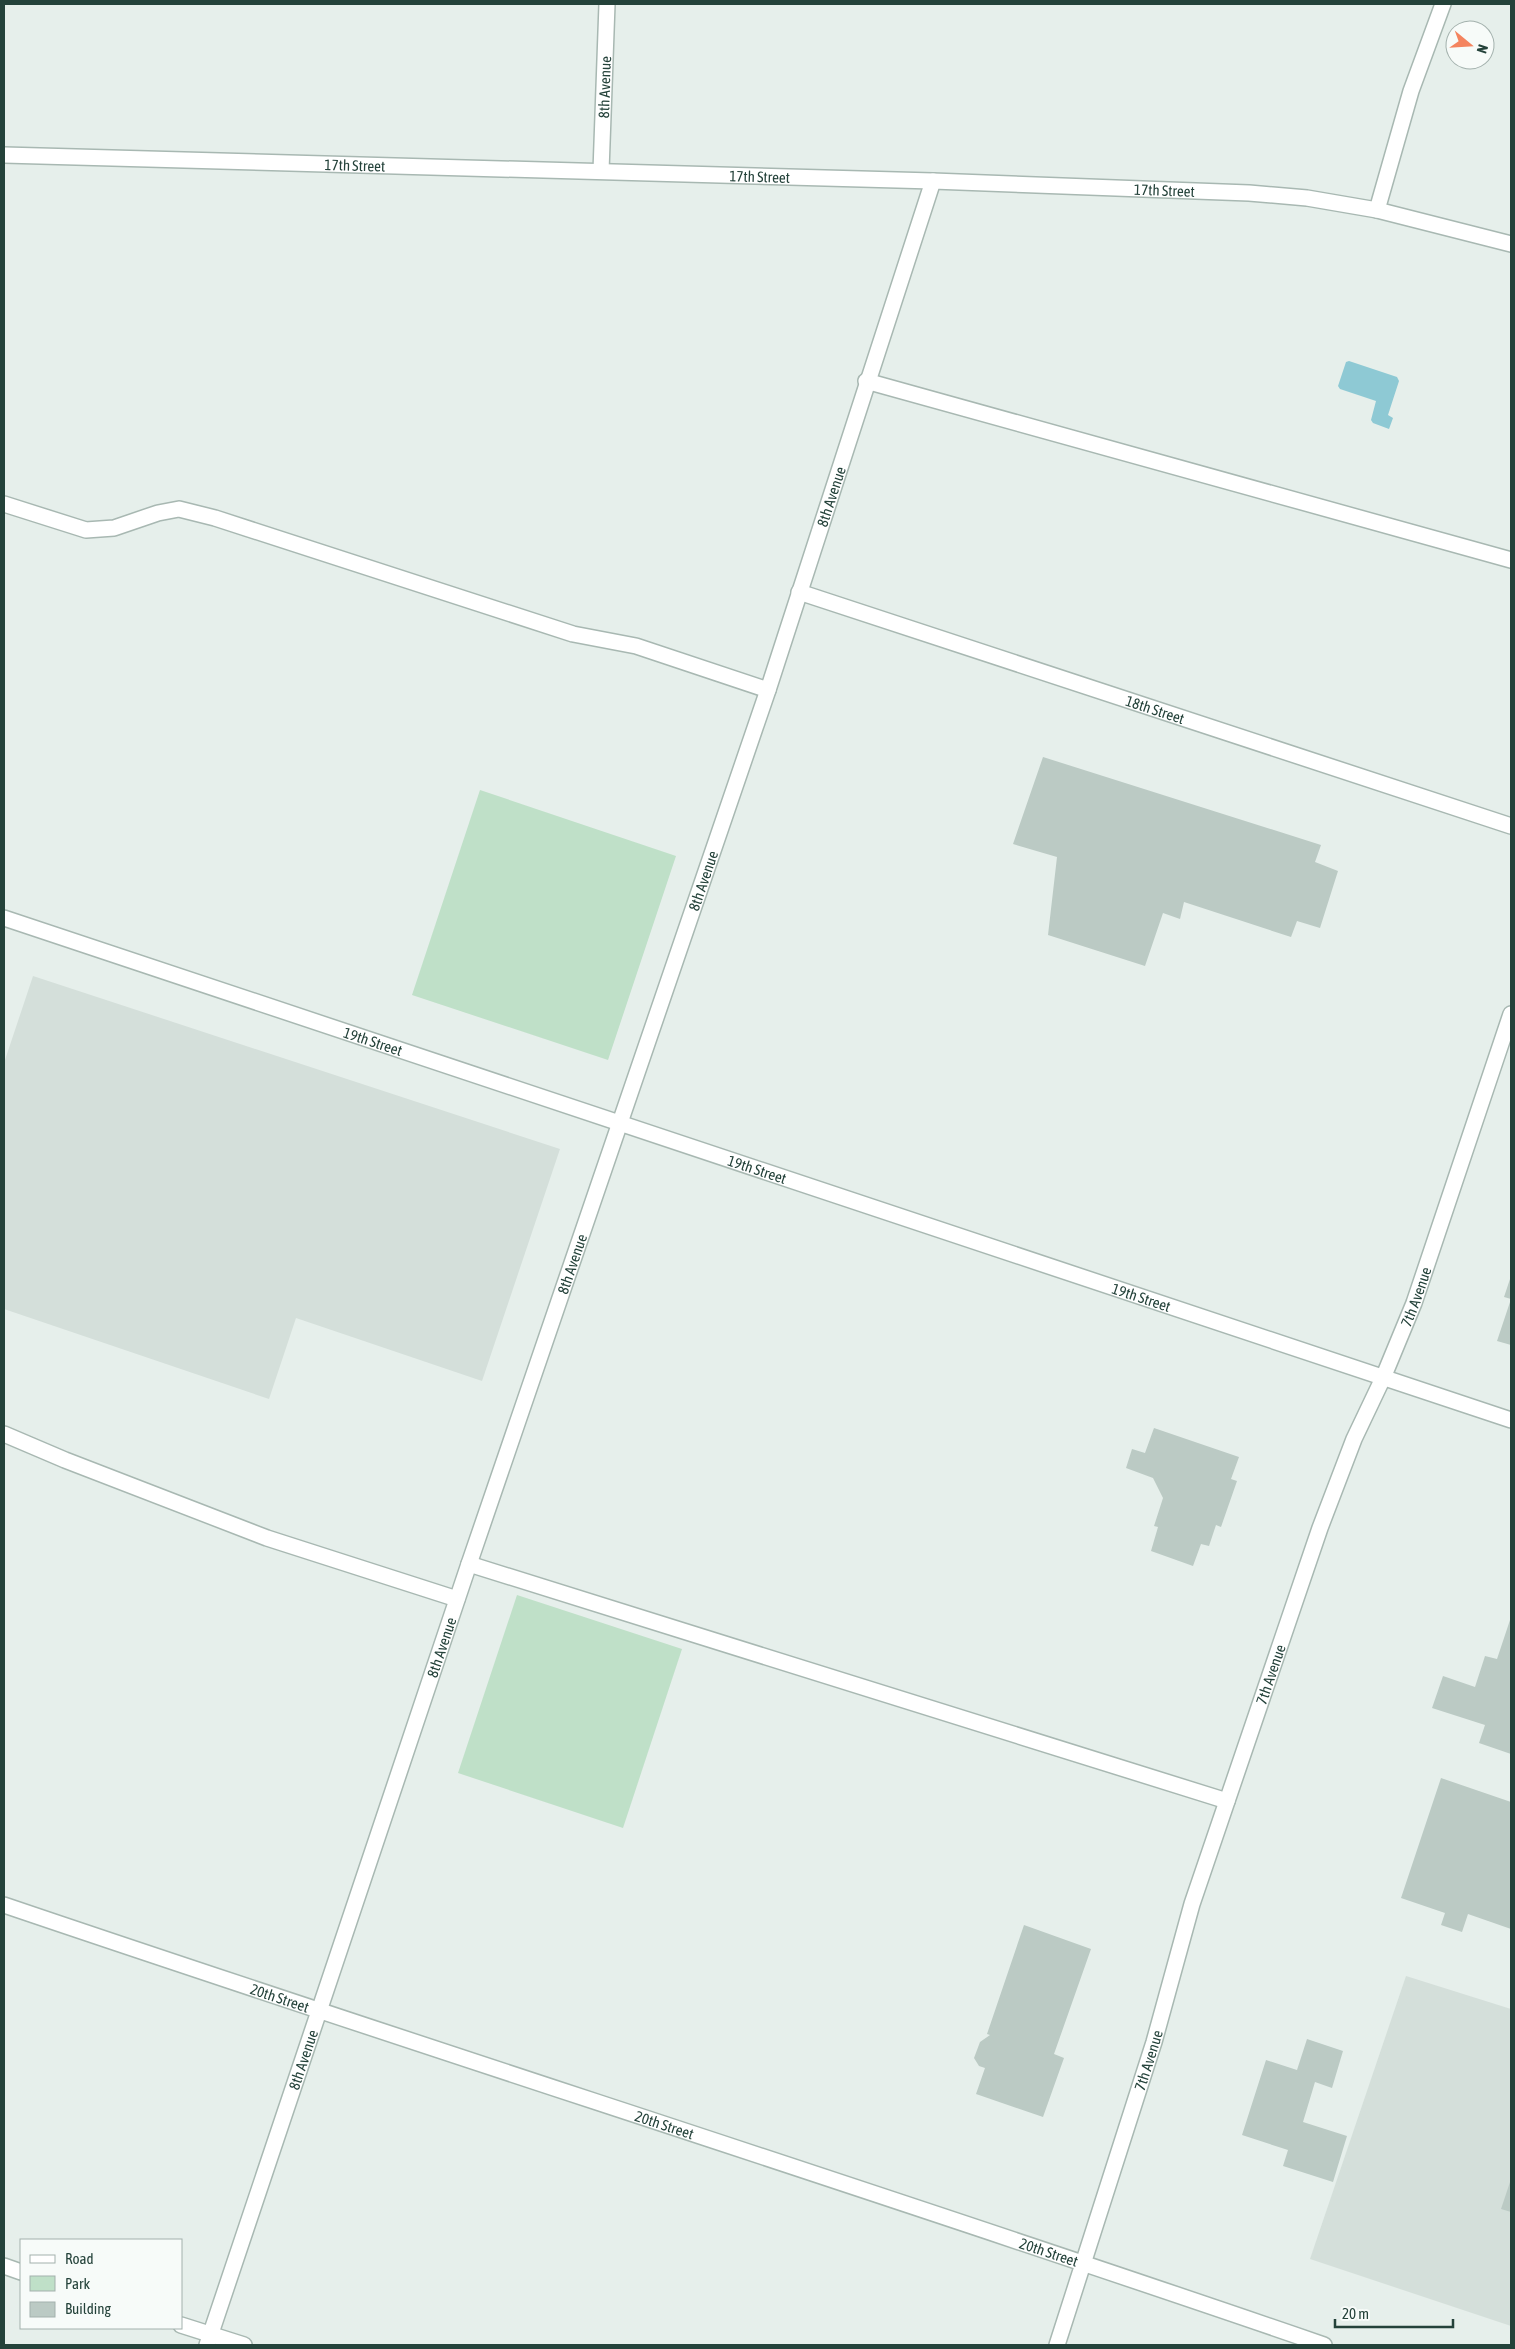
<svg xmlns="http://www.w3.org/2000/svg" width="1515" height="2349" viewBox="0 0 1515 2349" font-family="'Asap Condensed',sans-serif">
	<rect width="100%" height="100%" fill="#e6efeb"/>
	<!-- built -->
	<g fill="#d4dfda">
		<polygon points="33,976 560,1149 482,1381 296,1318 269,1399 4,1309 4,1063"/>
		<polygon points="1406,1976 1511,2009 1511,2326 1310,2259"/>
	</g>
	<!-- green -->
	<g fill="#bfe0c8">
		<polygon points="480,790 676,856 608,1060 412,995"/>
		<polygon points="517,1595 682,1649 623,1828 458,1773"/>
	</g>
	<!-- water -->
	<polygon fill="#8ec9d4" points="1349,361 1397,377 1399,381 1388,415 1393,418 1389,429 1373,423 1371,420 1376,401 1340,389 1338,386 1346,362"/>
	<!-- building -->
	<g fill="#bbcac4">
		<polygon points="1043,757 1321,845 1315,862 1338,871 1320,928 1297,921 1291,937 1184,902 1180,919 1163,913 1145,966 1048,935 1057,857 1013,844"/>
		<polygon points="1511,1276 1511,1299 1504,1297"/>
		<polygon points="1511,1299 1511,1345 1497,1341"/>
		<polygon points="1154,1428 1239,1457 1231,1479 1237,1481 1221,1527 1216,1525 1209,1546 1201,1544 1193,1566 1151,1551 1158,1527 1154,1526 1163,1498 1153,1478 1126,1468 1132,1449 1145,1453"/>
		<polygon points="1511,1617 1511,1754 1479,1743 1485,1725 1432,1708 1443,1676 1475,1687 1485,1656 1497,1659"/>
		<polygon points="1441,1778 1511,1802 1511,1929 1468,1914 1462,1932 1441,1925 1445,1913 1401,1898"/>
		<polygon points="1024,1925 1091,1949 1054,2054 1064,2058 1043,2117 976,2094 985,2068 979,2066 974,2058 980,2042 990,2035 987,2034"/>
		<polygon points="1307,2039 1343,2051 1332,2088 1315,2082 1303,2122 1347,2136 1333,2182 1283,2166 1288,2150 1242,2135 1266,2060 1297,2070"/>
		<polygon points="1511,2179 1511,2212 1501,2209"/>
	</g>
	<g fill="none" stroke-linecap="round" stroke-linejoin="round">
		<!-- service casing -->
		<g stroke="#a8b8b2" stroke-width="18">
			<g id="service">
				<polyline points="1377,210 1411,91 1443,4"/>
				<polyline points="866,381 1511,560"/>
				<polyline points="4,504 86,530 114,528 158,513 179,509 215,518 573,634 636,646 768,690"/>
				<polyline points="4,1434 65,1460 267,1538 457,1599"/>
				<polyline points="469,1564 1227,1801"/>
				<polyline points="4,2266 21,2272"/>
				<polyline points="181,2325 244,2345"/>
			</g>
		</g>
		<!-- minor casing -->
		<g stroke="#a8b8b2" stroke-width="18">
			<g id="minor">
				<path id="s1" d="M 601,171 L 607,4"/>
				<path id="s2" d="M 799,592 L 1511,826"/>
				<path id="s3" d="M 4,918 L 1511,1420"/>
				<path id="s4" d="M 207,2345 L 469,1564 L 768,690 L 933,181"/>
			</g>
		</g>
		<!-- tertiary casing -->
		<g stroke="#a8b8b2" stroke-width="18">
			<g id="tertiary">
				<path id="s5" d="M 4,155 L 933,181 L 1249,193 L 1307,198 L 1377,210 L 1511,244"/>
				<path id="s6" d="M 4,1905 C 443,2054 886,2194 1324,2345"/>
				<path id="s7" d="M 1057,2345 L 1154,2042 L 1192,1904 L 1320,1528 L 1354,1439 L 1383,1378 L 1414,1303 L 1511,1014"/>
			</g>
		</g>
		<!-- service -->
		<use href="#service" stroke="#fff" stroke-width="15"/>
		<!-- minor -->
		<use href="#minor" stroke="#fff" stroke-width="15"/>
		<!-- tertiary -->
		<use href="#tertiary" stroke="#fff" stroke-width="15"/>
	</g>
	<g text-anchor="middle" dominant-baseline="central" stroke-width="4" stroke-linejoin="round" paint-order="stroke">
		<!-- street labels -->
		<g font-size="15" fill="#24423a" stroke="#f7fbf9">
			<text stroke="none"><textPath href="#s1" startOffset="84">8th Avenue</textPath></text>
			<text stroke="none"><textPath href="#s5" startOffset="351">17th Street</textPath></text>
			<text stroke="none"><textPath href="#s5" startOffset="756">17th Street</textPath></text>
			<text stroke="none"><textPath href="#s5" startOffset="1161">17th Street</textPath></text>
			<text stroke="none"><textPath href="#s4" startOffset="1951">8th Avenue</textPath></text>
			<text stroke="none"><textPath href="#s2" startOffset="375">18th Street</textPath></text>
			<text stroke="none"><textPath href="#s4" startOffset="1546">8th Avenue</textPath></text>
			<text stroke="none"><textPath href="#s3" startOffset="389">19th Street</textPath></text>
			<text stroke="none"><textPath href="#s3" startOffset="794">19th Street</textPath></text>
			<text stroke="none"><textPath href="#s4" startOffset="1141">8th Avenue</textPath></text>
			<text stroke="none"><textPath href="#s3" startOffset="1199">19th Street</textPath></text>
			<text stroke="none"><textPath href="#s7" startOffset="1109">7th Avenue</textPath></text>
			<text stroke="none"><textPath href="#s4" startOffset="736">8th Avenue</textPath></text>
			<text stroke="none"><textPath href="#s7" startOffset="704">7th Avenue</textPath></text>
			<text stroke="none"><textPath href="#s6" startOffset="291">20th Street</textPath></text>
			<text stroke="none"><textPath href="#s4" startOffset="301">8th Avenue</textPath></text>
			<text stroke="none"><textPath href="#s7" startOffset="299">7th Avenue</textPath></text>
			<text stroke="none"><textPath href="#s6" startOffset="696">20th Street</textPath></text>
			<text stroke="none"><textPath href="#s6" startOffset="1101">20th Street</textPath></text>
		</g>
	</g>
	<!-- border -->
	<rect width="1515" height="2349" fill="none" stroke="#24423a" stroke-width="10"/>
	<!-- legend -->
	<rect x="20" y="2239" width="162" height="90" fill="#f7fbf9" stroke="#a3b1ad"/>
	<rect x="30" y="2255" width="25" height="8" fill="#ffffff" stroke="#a3b1ad"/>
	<text x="65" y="2264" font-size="15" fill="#24423a">Road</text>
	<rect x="30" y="2276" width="25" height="15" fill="#bfe0c8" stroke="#a3b1ad"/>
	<text x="65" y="2289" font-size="15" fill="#24423a">Park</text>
	<rect x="30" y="2302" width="25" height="15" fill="#bbcac4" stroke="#a3b1ad"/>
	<text x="65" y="2314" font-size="15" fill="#24423a">Building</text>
	<!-- north arrow -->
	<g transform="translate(1470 45) rotate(108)"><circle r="24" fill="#f7fbf9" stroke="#a3b1ad"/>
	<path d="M0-4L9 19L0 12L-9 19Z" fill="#f4845f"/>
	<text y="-8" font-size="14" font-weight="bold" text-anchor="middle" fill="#24423a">N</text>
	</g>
	<!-- scale -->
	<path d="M1335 2319v8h118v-8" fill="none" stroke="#24423a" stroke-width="2.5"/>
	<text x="1342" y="2319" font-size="15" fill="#24423a" stroke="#f7fbf9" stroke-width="4" paint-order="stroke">20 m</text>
</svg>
